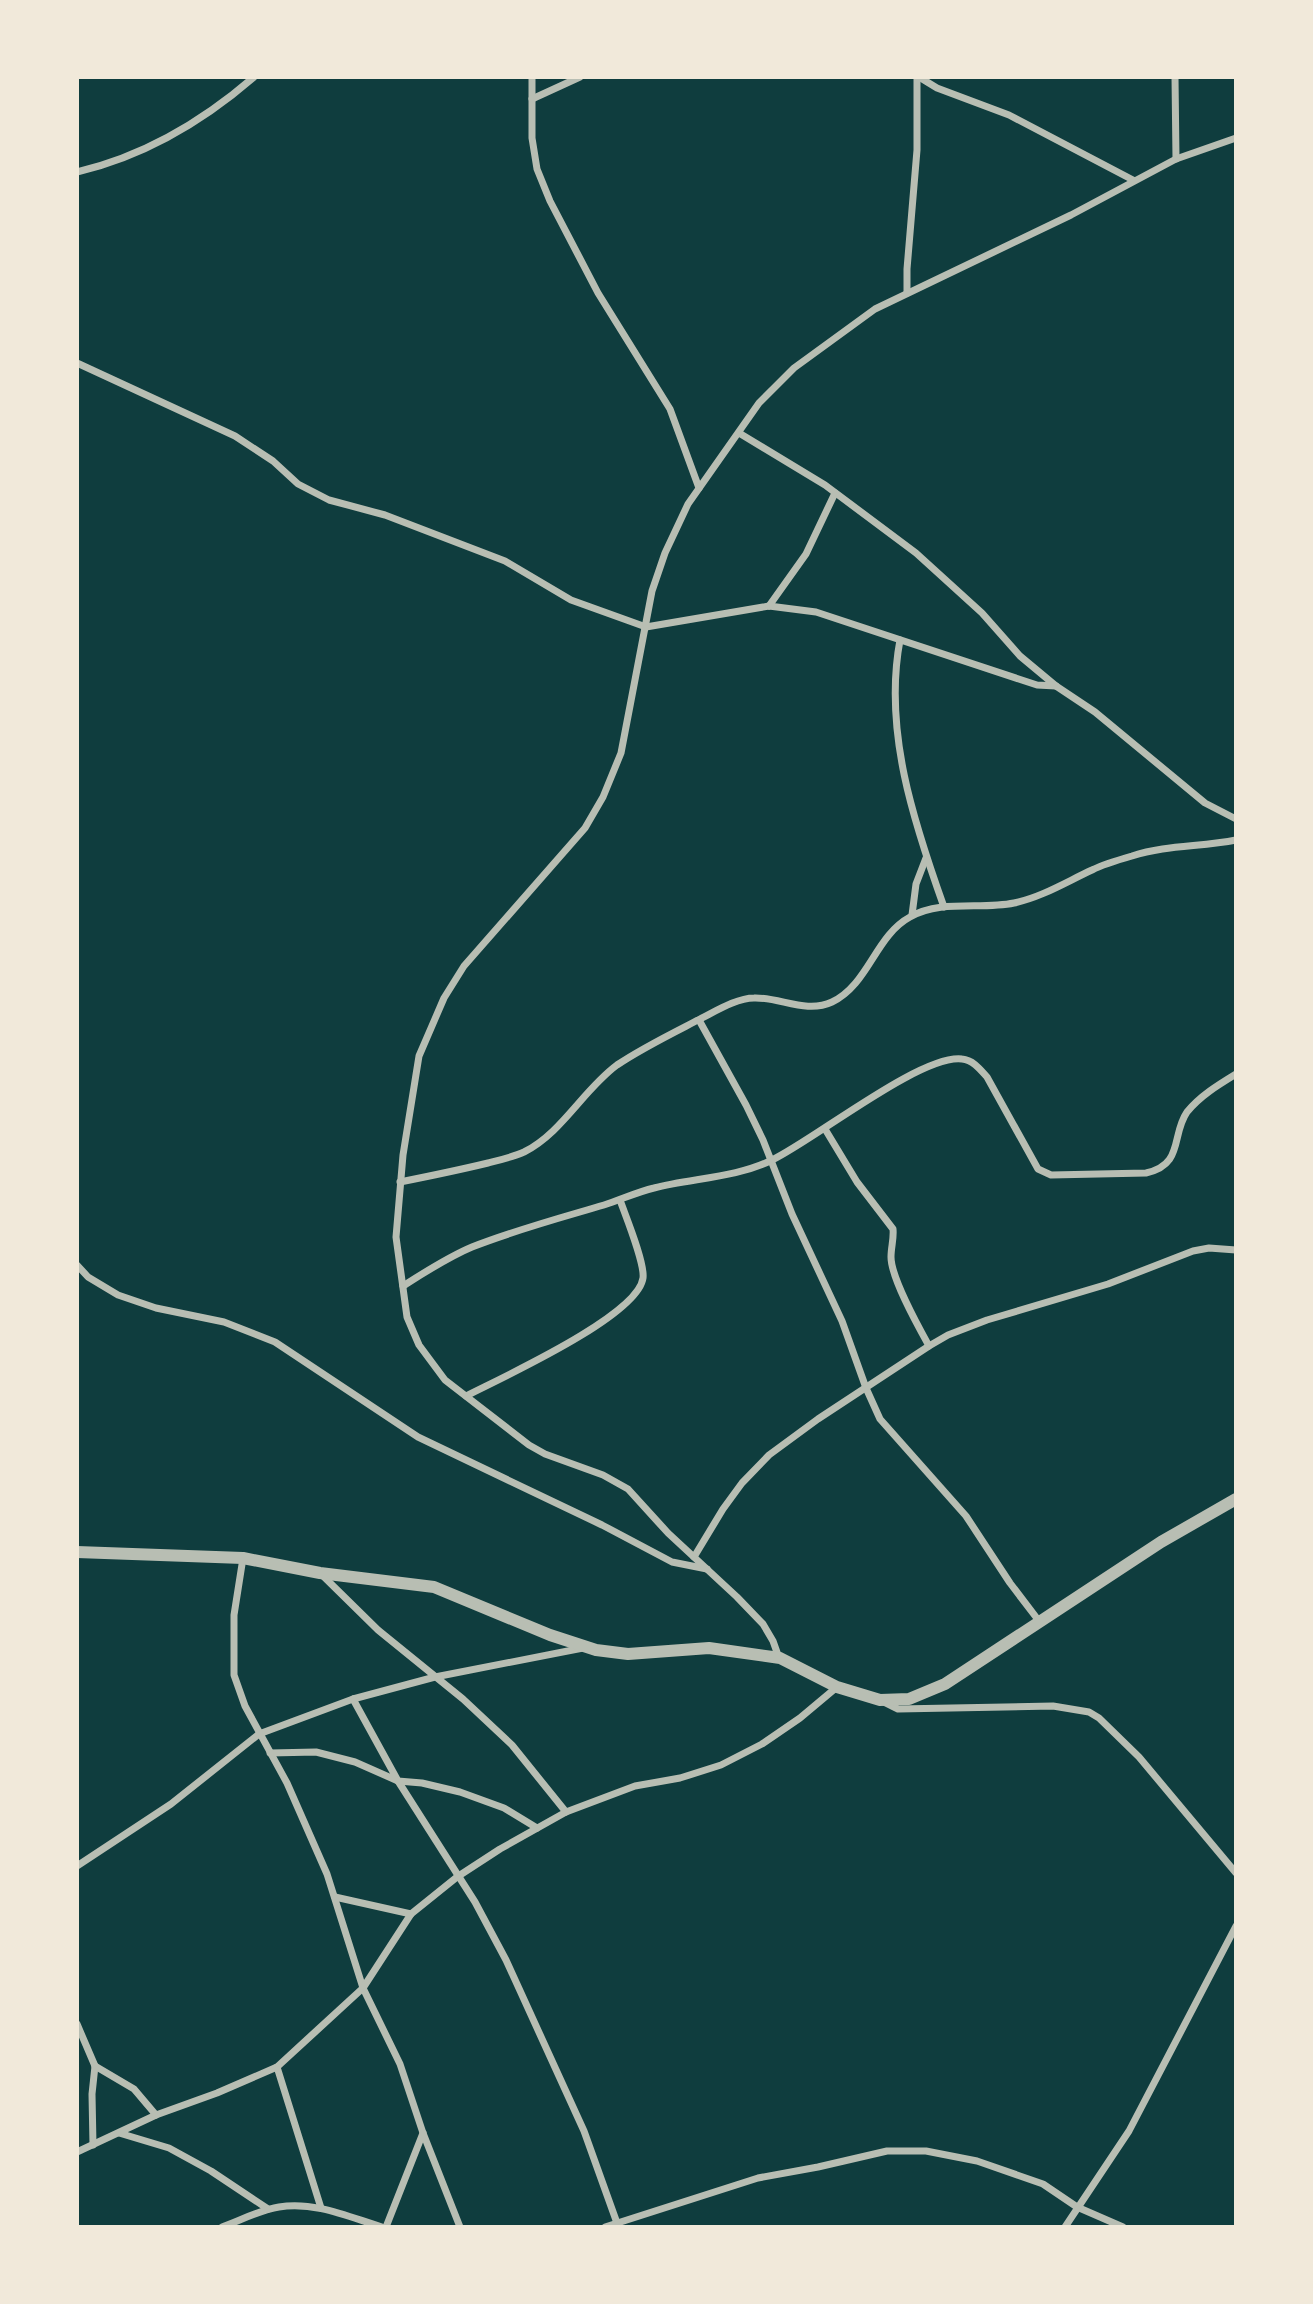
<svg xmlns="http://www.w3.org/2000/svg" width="1313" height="2304" viewBox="0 0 1313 2304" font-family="'PT Sans Narrow',sans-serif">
	<rect width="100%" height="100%" fill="#0f3d3e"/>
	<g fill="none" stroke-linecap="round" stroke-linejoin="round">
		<!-- minor -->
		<g stroke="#b8beb3" stroke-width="7">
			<polyline points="532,77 532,138 537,169 550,201 598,293 670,409 699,488"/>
			<polyline points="919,77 937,88 1009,115 1133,180"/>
			<polyline points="1175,77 1176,159"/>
			<polyline points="532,99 580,77"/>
			<path d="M 77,172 C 145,156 202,122 254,77"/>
			<polyline points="907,293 907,269 917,150 917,77"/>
			<polyline points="77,363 235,436 273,461 298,484 329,500 385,515 505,561 571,600 646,627 769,606 816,612 1037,685 1056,686"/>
			<polyline points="739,433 825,485 916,553 982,613 1020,656 1056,686 1095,712 1205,803 1236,819"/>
			<polyline points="769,606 806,554 835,493"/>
			<path d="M 900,640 C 883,730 914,823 944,907"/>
			<polyline points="912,915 916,884 926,858"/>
			<polyline points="699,1020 746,1105 763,1140 792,1214 842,1321 866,1388 880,1419 966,1516 1010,1583 1039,1621"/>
			<path d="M 825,1129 L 857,1182 L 893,1229 C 894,1239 891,1247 891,1257 C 891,1278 918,1326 929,1346"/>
			<path d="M 400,1182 C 430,1176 459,1170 488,1163 C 500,1160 513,1157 524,1152 C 562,1133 583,1090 617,1065 C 642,1048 673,1033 700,1019 C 716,1011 737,998 754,998 C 780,997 806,1014 832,1002 C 869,984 875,936 910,917 C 941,899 981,910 1014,903 C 1042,897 1066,882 1092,870 C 1104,864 1118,860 1132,856 C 1166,845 1201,847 1236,840"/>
			<polyline points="77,1265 88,1277 118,1295 156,1308 224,1322 275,1342 418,1437 602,1525 672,1562 707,1569"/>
			<path d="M 403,1286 C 425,1272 448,1257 472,1247 C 515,1230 560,1218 604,1205 C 620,1200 637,1192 654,1188 C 692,1178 736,1178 772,1160 C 814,1140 921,1054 962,1059 C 973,1060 980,1069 987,1077 L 1038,1169 L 1051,1175 L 1146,1173 C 1184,1165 1171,1135 1187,1112 C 1200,1096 1218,1085 1236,1074"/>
			<path d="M 466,1396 C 501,1378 638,1316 643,1278 C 645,1263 626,1217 620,1200"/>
			<polyline points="694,1557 723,1509 742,1483 769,1455 818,1419 929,1346 948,1335 987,1320 1108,1284 1193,1251 1209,1248 1236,1250"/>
			<polyline points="243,1558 234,1615 234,1675 245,1706 287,1783 327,1874 363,1988 400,2064 423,2133 460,2227"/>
			<polyline points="321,1574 378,1630 463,1699 512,1745 566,1812"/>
			<polyline points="779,1658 773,1641 763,1624 737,1597 668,1533 628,1489 603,1475 545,1454 529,1445 445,1380 419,1345 407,1317 396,1237 403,1155 419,1056 444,998 464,966 585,828 603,797 621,753 652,591 665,553 688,504 759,403 794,368 875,309 1071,215 1176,159 1236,138"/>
			<polyline points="353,1699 398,1781 475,1902 506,1960 584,2131 617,2223"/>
			<polyline points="884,1702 898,1709 1053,1706 1089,1712 1099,1718 1139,1757 1236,1873"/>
			<polyline points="270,1753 316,1752 355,1762 398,1781 422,1783 460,1792 504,1808 537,1828"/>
			<polyline points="77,1866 171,1804 259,1734 353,1699 435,1677 583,1648"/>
			<polyline points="335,1897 411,1914"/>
			<polyline points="77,2024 95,2066 92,2094 93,2145"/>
			<polyline points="95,2066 134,2089 156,2115"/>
			<polyline points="277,2067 321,2208"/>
			<polyline points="119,2133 169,2148 211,2171 268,2209"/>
			<polyline points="77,2152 156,2115 217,2093 277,2067 363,1988 411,1914 457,1877 500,1849 566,1812 635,1786 680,1778 721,1765 762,1744 800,1718 837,1687"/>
			<path d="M 222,2227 C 241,2220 260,2210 279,2207 C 314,2201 349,2217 382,2227"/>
			<polyline points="386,2227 423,2133"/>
			<polyline points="605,2227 758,2178 818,2167 887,2151 926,2151 977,2161 1043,2184 1077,2207 1123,2227"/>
			<polyline points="1065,2227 1129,2131 1236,1926"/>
		</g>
		<!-- tertiary -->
		<polyline stroke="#b8beb3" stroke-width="12" points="77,1552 243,1558 320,1573 434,1587 550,1635 596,1650 628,1654 709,1648 780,1658 837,1687 880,1700 909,1699 945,1684 1161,1542 1236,1499"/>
	</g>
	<!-- border -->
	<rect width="1313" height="2304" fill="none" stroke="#f1e9da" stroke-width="158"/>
</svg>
